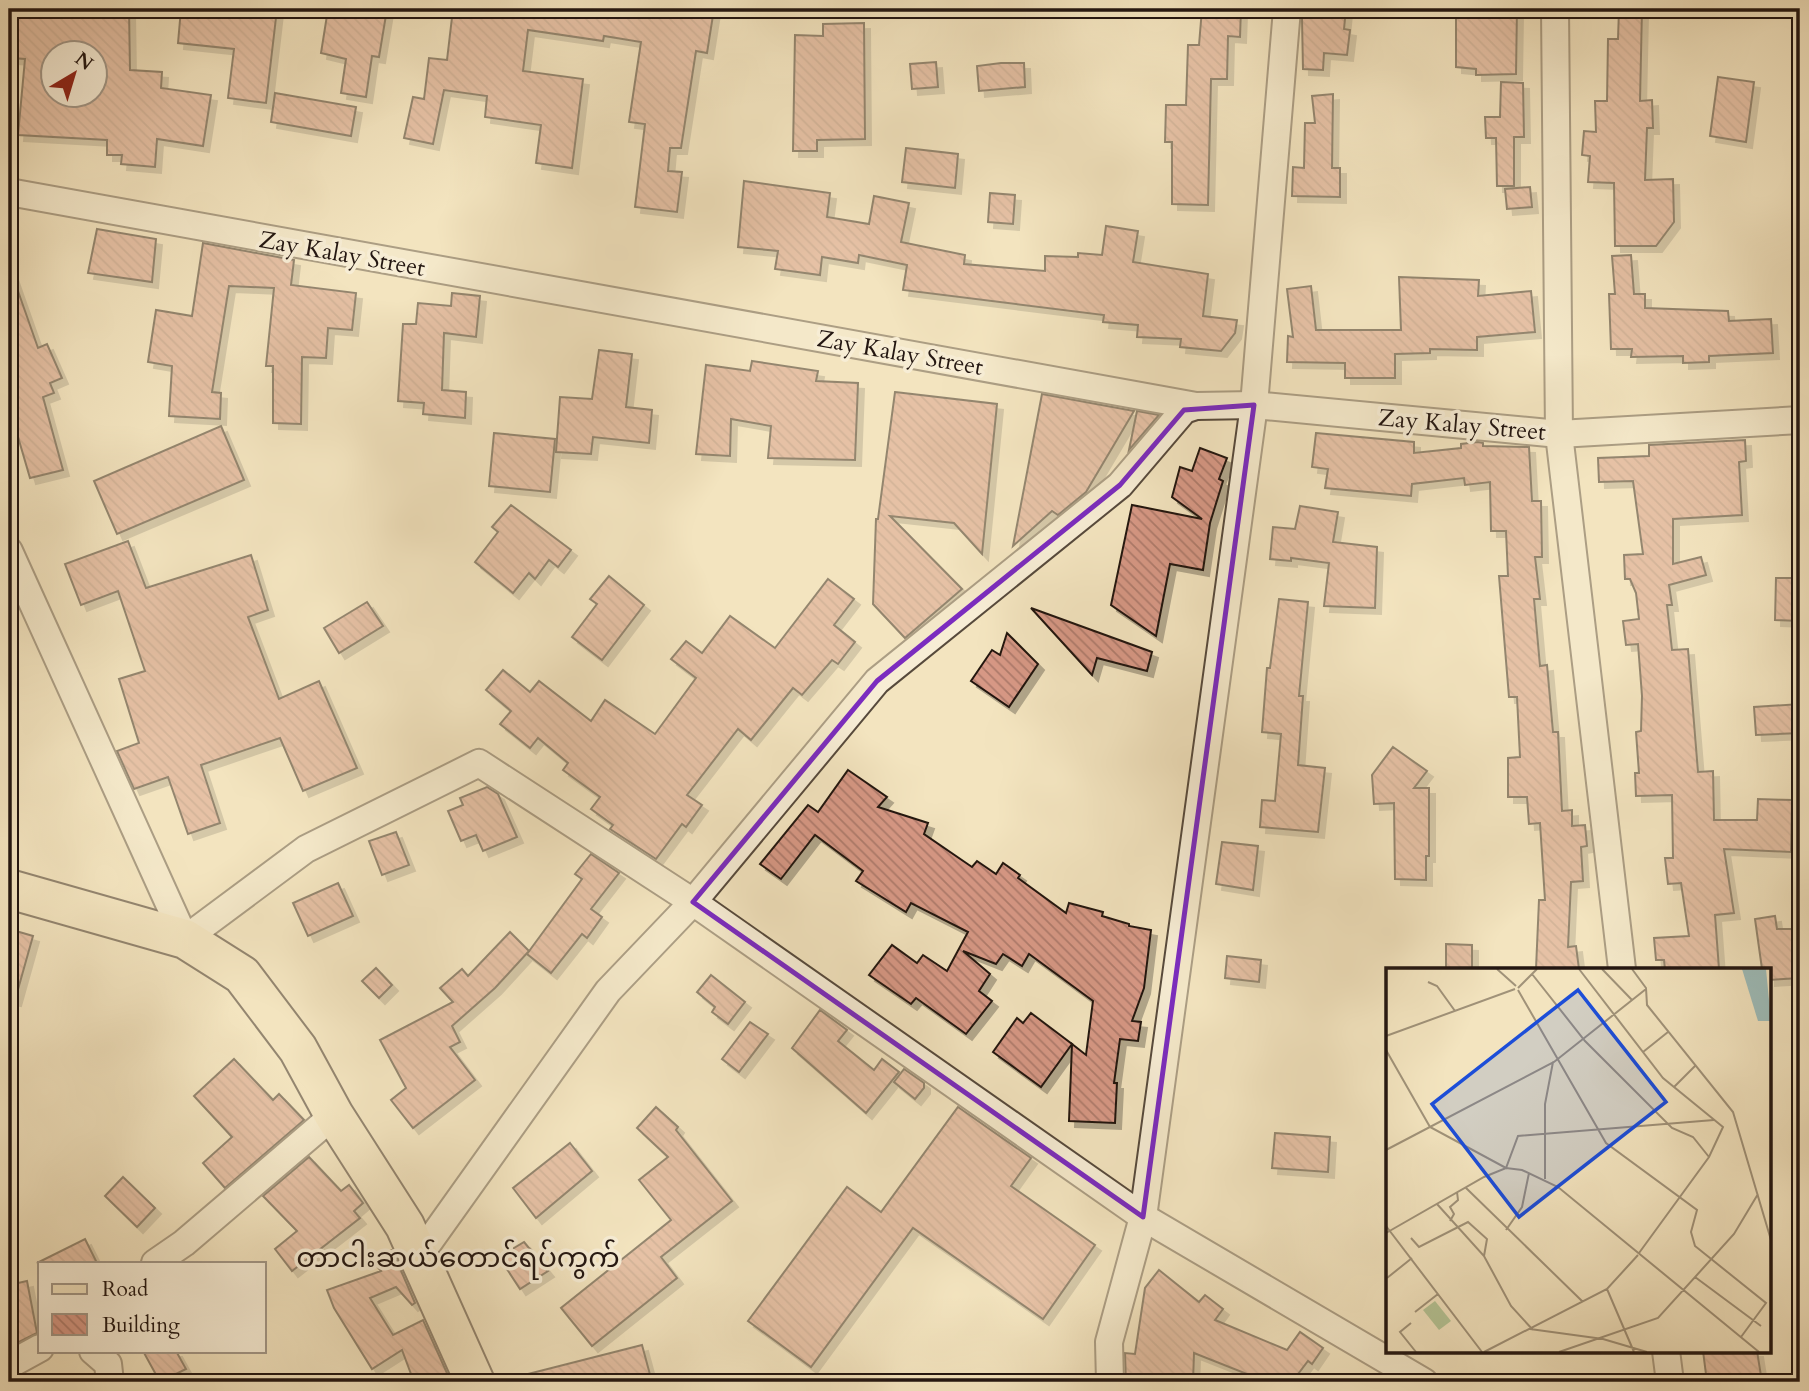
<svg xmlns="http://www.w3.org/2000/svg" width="1809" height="1391" viewBox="0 0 1809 1391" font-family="Cardo,'Noto Sans Myanmar',serif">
	<defs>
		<pattern id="building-back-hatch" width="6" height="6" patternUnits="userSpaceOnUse" patternTransform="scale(1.75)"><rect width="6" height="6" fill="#d79885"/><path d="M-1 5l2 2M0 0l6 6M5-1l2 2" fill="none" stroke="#ae7b6b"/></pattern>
		<filter id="shadow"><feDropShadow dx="6" dy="6" stdDeviation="0" flood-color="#0004"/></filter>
	</defs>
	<rect width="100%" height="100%" fill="#f3e4bf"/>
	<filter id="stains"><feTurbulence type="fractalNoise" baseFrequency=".00286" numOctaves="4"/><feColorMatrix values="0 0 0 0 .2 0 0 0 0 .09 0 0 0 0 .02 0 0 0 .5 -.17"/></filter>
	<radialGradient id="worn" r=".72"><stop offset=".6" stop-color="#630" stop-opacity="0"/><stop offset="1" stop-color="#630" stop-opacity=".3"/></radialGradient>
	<!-- building -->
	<g fill="url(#building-back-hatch)" stroke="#231611" stroke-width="2" fill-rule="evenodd" filter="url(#shadow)">
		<path d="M 13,9 L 129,9 L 130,70 L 162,72 L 161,88 L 211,95 L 203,146 L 157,139 L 155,167 L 121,164 L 122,155 L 107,155 L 107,140 L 18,135 L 25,59 L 12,58 ZM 52,52 L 94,52 L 94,94 L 52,94 Z"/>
		<polygon points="181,9 277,9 266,103 228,98 234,49 178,43"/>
		<polygon points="328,9 387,9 379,57 372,56 366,97 341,93 346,59 321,53"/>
		<polygon points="453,9 714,9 707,53 696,51 681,148 670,148 668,171 682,172 677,212 635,207 645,124 629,122 641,42 604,36 603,41 528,30 523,71 583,79 572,168 536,163 541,125 485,117 487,96 444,90 433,144 404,138 413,97 424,99 429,58 447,60"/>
		<polygon points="1202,9 1241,9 1240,37 1228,36 1227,79 1211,79 1208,205 1172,204 1172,142 1165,142 1166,105 1186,105 1188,45 1199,45"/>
		<polygon points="1309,9 1346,9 1344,29 1350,30 1347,55 1324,53 1323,70 1303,69 1302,19"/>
		<polygon points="1456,9 1517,9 1516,74 1476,75 1476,69 1456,67"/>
		<polygon points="1619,9 1642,9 1640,101 1652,100 1653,128 1647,128 1645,180 1673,179 1674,222 1656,246 1615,246 1614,183 1588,182 1590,156 1582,155 1584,131 1596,132 1595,101 1607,101 1608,39 1618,39"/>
		<polygon points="864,23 865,139 817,140 817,151 793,151 795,35 823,36 823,24"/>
		<polygon points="936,62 938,87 912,89 910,64"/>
		<polygon points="1001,63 1024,63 1025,87 979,91 977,66"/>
		<polygon points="1718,77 1754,82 1746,142 1710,136"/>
		<polygon points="1501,82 1523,83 1524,137 1514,137 1514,186 1497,186 1496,138 1486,138 1485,117 1500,117"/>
		<polygon points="275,93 356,107 351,136 271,122"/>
		<polygon points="1333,94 1332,168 1340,168 1340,197 1292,196 1293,167 1304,168 1305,123 1315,123 1312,96"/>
		<polygon points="906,148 958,154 955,188 902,182"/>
		<polygon points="744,181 830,193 827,217 869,224 874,196 909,203 901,242 965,255 964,264 1045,271 1045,256 1078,257 1078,253 1102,255 1106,226 1138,231 1133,262 1208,274 1203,316 1237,320 1235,333 1221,351 1180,347 1181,339 1137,337 1138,325 1103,322 1104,315 903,290 907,265 859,255 858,263 822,257 820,275 775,269 778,251 738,247"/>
		<polygon points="1530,187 1532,207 1507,209 1505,189"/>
		<polygon points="990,193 1015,195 1013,224 988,222"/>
		<polygon points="97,229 156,239 152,282 88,273"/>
		<polygon points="203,243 294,260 291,285 356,293 352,330 328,328 326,358 302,357 301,424 273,423 273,366 266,366 274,288 229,286 212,392 221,393 220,419 169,416 172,366 148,362 156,310 192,316"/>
		<polygon points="1631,255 1634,294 1645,294 1645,308 1728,311 1729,321 1771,319 1773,353 1709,356 1709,362 1683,363 1683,356 1631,357 1632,349 1611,349 1609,294 1615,294 1612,256"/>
		<polygon points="12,274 38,348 47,344 62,378 50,383 54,393 43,397 63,470 30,478 9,406 9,275"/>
		<polygon points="1399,277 1479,280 1478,296 1531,291 1535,332 1477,337 1477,350 1430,349 1430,353 1395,354 1395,378 1345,378 1345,363 1287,362 1288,336 1293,337 1287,289 1311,286 1316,330 1401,330"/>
		<polygon points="452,293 480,296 476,337 444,333 442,390 466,392 465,418 423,414 424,403 398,401 403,324 416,324 418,303 451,306"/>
		<polygon points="599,350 632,354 626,407 652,410 649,443 593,437 591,454 556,452 560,397 592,399"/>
		<polygon points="752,361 818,371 816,381 858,383 855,460 768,458 771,426 731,419 730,456 696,454 706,365 750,371"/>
		<polygon points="895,392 997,404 982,554 954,523 890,516 962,589 905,638 873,604 876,519 878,519"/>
		<polygon points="1042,394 1134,411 1086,492 1058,515 1052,511 1013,546"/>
		<polygon points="1137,411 1159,415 1129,450"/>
		<polygon points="221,426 244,480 117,534 94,481"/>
		<polygon points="494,433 555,439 550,492 489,486"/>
		<polygon points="1316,433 1414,442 1414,453 1461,448 1461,444 1478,442 1483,443 1483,446 1529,447 1532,501 1541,501 1542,557 1535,557 1540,599 1534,599 1540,666 1547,665 1553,732 1558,732 1562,811 1572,810 1572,826 1585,825 1587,846 1581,847 1583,881 1571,882 1568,947 1576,946 1579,969 1536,969 1539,900 1545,900 1540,823 1529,824 1527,797 1508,797 1508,758 1520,757 1517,697 1509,697 1499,576 1508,576 1506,531 1491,531 1490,482 1465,485 1464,478 1412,484 1411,496 1325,488 1328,469 1312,467"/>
		<polygon points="1745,440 1746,461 1739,462 1742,515 1673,519 1673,564 1701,557 1706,575 1669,585 1672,605 1667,605 1672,650 1688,649 1698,772 1713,771 1714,820 1757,820 1758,799 1792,800 1791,852 1724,849 1734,913 1715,915 1719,969 1665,969 1664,960 1656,960 1654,938 1689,936 1681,883 1668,884 1665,858 1673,858 1672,795 1636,796 1635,773 1639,773 1636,732 1641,731 1642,696 1638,644 1626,645 1623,621 1639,619 1636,593 1630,579 1625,579 1624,555 1643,554 1633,481 1599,482 1598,458 1649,456 1649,445"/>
		<polygon points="1200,448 1227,458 1219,479 1223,481 1210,523 1203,570 1170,564 1156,636 1111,605 1132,505 1202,519 1172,497 1180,467 1192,471"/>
		<polygon points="511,505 571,550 558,567 549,560 535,579 529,573 513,593 475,562 498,532 492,527"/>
		<polygon points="1300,506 1338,512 1333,542 1377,547 1375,608 1324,606 1329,563 1291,558 1291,561 1270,559 1273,527 1295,529"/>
		<polygon points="128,541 146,588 251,555 268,610 248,617 279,699 319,681 357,768 303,791 280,738 201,765 220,823 188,834 168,777 134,789 117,751 139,743 119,679 145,671 118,591 81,605 65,564"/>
		<polygon points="609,576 644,605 602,660 572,637 597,604 590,599"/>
		<polygon points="1776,578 1800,578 1800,621 1775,620"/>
		<polygon points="828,579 854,599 834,625 855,642 838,664 832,660 802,695 793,688 751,740 738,729 687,795 702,805 686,827 682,824 656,859 610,829 613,825 591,809 600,797 563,770 568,763 538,738 530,748 500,724 511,711 486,690 503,670 530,692 539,681 591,721 605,700 655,734 696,678 671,659 686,641 702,653 730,616 775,648"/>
		<polygon points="1279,599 1308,602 1299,696 1303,696 1298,765 1325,768 1318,832 1260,827 1262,800 1275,801 1281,734 1262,732 1267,668 1270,668"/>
		<polygon points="367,602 383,626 339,653 324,628"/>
		<polygon points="1031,608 1152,652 1147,671 1097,658 1092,675"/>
		<polygon points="1007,633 1038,664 1009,707 971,681 992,650 1000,655"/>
		<polygon points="1800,704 1800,733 1756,735 1754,707"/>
		<polygon points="1393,747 1427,771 1414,788 1429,788 1429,856 1426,856 1426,880 1395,879 1394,803 1374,804 1372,775"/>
		<polygon points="848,770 887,797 878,807 928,823 924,834 972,867 977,861 996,874 1003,863 1020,875 1018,878 1066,913 1069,903 1103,912 1102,916 1129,924 1129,926 1151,930 1144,988 1132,1021 1141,1022 1138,1041 1120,1039 1114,1083 1117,1083 1115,1123 1069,1121 1072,1044 1086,1055 1093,1001 1029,954 1022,966 1003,954 996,964 963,951 990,974 979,991 992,1001 966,1034 916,998 911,1004 869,975 892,945 917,963 923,955 947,971 968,932 911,903 906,912 856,881 863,871 815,835 781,879 760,864 808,805 818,812"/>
		<polygon points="487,787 498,794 517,837 483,851 476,835 461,841 448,811 463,805 460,798"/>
		<polygon points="396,832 409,865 382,875 369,841"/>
		<polygon points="1222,842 1258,846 1253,890 1216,884"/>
		<polygon points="591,854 619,873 591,909 602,917 587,938 582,934 551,973 527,954 582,879 575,874"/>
		<polygon points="338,883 353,916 308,936 293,903"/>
		<polygon points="1775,916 1777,929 1800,929 1800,978 1769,980 1769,969 1762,969 1755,919"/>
		<polygon points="9,929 33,936 15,1000 9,999"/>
		<polygon points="510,932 529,951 495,988 452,1026 460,1042 450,1047 475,1080 413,1128 391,1100 406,1088 380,1040 453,1002 440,988 462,969 468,976"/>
		<polygon points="1446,944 1472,945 1472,969 1446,969"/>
		<polygon points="1227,956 1261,960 1259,982 1225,978"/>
		<polygon points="376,968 392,985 379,998 362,981"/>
		<polygon points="711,975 745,1002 728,1024 712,1012 715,1007 697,992"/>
		<polygon points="820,1010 847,1030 838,1041 874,1070 882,1059 899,1072 866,1113 792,1048"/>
		<polygon points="1031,1013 1072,1044 1041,1087 993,1052 1017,1018 1023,1023"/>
		<polygon points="750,1022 768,1034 739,1072 722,1059"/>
		<polygon points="234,1059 273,1100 279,1094 304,1120 225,1188 203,1163 232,1137 194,1096"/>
		<polygon points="904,1069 924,1083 924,1088 915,1099 894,1082"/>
		<polygon points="656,1107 678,1127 676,1130 732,1201 661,1257 677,1278 592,1346 561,1308 671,1220 639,1180 668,1157 637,1128"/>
		<polygon points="958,1107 1031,1158 1011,1186 1095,1245 1043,1319 913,1228 811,1367 748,1321 847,1187 881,1212"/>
		<polygon points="1275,1133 1330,1137 1328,1172 1272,1168"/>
		<polygon points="570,1143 592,1171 536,1218 513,1188"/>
		<polygon points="309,1157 341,1191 349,1185 363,1203 354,1211 360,1218 292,1271 275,1249 297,1231 263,1196"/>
		<polygon points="123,1177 155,1208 137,1227 105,1196"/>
		<polygon points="85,1239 97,1263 37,1263"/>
		<polygon points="524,1242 548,1271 520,1289 499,1257"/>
		<polygon points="392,1250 415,1303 412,1305 396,1287 370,1298 393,1335 423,1320 451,1382 414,1382 402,1350 372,1369 334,1308 327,1290 381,1271 371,1259"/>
		<polygon points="1159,1270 1199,1302 1205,1295 1223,1309 1215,1320 1287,1350 1300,1332 1323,1348 1312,1364 1308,1361 1292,1382 1267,1382 1194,1353 1193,1382 1126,1382 1125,1353 1135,1354 1145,1288"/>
		<polygon points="27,1281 37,1333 9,1347 9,1285"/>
		<polygon points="642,1345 652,1382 525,1382 524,1375"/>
		<polygon points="143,1351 176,1351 186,1369 160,1382"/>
		<polygon points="1703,1351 1757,1351 1762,1382 1707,1382"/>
	</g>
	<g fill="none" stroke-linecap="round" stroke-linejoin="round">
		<!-- minor casing -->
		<g stroke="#574a3c" stroke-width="30">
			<g id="minor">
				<polyline points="1555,9 1559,434 1622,969"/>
				<polyline points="9,192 1196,406 1254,405 1559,434 1800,420"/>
				<polyline points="9,551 185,939 306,849 479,763 693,902 1143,1217 1424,1382"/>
				<polyline points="419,1256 608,991 693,902 877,681 1120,485 1184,410 1196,406"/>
				<polyline points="155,1263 184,1243 334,1115"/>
				<polyline points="93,1351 108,1364 110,1382"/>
				<polyline points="1666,1351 1670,1382"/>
				<polyline points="9,1365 40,1348"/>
				<polyline points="1110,1382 1109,1342 1143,1217 1254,405 1287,9"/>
			</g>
		</g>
		<!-- primary casing -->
		<g stroke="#231611" stroke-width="42">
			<polyline id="primary" points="9,889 185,939 242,975 298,1049 334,1115 405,1226 475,1382"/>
		</g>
		<!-- minor -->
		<use href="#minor" stroke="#f7edd5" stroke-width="26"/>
		<!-- primary -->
		<use href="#primary" stroke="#f3e4bf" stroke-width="38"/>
	</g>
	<!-- marked area -->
	<path d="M0 0H1809V1391H0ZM 1254,405 L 1143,1217 L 693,902 L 877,681 L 1120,485 L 1184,410 Z" fill="#f3e4bf" fill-opacity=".55" fill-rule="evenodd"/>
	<path fill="none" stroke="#7b2cbf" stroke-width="5" stroke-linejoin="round" d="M 1254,405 L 1143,1217 L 693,902 L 877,681 L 1120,485 L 1184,410 Z"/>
	<g text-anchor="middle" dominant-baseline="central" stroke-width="7" stroke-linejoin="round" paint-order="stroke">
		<!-- street labels -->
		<g font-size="24" fill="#231611" stroke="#f7edd5">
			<text transform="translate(342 254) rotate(10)">Zay Kalay Street</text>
			<text transform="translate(900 353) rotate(10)">Zay Kalay Street</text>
			<text transform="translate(1462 425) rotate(5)">Zay Kalay Street</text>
		</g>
		<!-- quarter labels -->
		<g font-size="28" fill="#231611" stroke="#f7edd5">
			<text x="458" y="1258">တာငါးဆယ်တောင်ရပ်ကွက်</text>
		</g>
	</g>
	<!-- overview -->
	<g transform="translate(1386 968)">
		<rect width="385" height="385" fill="#f3e4bf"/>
		<path d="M 49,333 L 65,353 L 53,362 L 37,342 Z" fill="#b5c596"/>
		<path d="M 356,1 L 380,1 L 385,53 L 372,53 Z" fill="#9ebdba"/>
		<path fill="none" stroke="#a09279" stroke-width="2" d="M 111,1 L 130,18M 193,1 L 277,110 L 337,159 L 323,189 L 253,285M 216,1 L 246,32M 246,1 L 260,20 L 261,37 L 347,144 L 385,272M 146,6 L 199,73 L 286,160 L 307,169 L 323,189M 42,14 L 51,18 L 69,43M 132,20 L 151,1M 132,22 L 220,175 L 311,242 L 305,264 L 309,278 L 380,335 L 355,369M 0,68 L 129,21M 0,82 L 44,159 L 120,200 L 132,168 L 328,152M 257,84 L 282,64M 288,119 L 309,98M 0,182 L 168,94 L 260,21M 159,211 L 159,136 L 167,94M 79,219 L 197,334M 51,236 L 98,288 L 125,338 L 147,362M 64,253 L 68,246 L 64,239 L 72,232 L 71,224M 0,258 L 96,384M 120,262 L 136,239 L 143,205M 0,265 L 98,209 L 120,200 L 136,202 L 172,219 L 373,384M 25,270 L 33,279 L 82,254 L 101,271 L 98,288M 309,309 L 375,358M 1,310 L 26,290M 221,321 L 248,384M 29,344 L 52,326M 25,355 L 14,364 L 30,384M 144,361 L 217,371 L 261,384M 98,384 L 221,321 L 252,287M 173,384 L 272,350 L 348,266 L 372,226"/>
		<path fill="#1d4ed8" fill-opacity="0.15" stroke="#1d4ed8" stroke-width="3.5" d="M 192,22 L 280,134 L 133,249 L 46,136 Z"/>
		<rect width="385" height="385" fill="none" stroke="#231611" stroke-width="3.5"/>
	</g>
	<!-- margin -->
	<rect width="1809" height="1391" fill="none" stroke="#f3e4bf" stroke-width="35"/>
	<rect x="10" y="10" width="1788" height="1370" fill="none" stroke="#231611" stroke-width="3.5"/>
	<rect x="18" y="18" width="1774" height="1356" fill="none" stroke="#231611" stroke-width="2"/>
	<!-- legend -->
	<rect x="38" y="1262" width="228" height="91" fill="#f7edd5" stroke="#a29787" stroke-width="2"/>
	<rect x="52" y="1284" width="35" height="10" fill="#f3e4bf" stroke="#a29787" stroke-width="2"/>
	<text x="102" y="1296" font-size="21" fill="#231611">Road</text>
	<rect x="52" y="1314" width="35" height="21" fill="url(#building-back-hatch)" stroke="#a29787" stroke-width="2"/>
	<text x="102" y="1332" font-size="21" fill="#231611">Building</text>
	<!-- north arrow -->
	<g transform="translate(74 74) rotate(38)"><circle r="33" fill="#f7edd5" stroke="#a29787" stroke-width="2"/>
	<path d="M0-5L12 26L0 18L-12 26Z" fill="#8f2418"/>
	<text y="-10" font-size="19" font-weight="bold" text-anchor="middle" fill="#231611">N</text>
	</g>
	<rect width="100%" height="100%" filter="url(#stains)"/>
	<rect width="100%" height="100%" fill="url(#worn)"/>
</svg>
